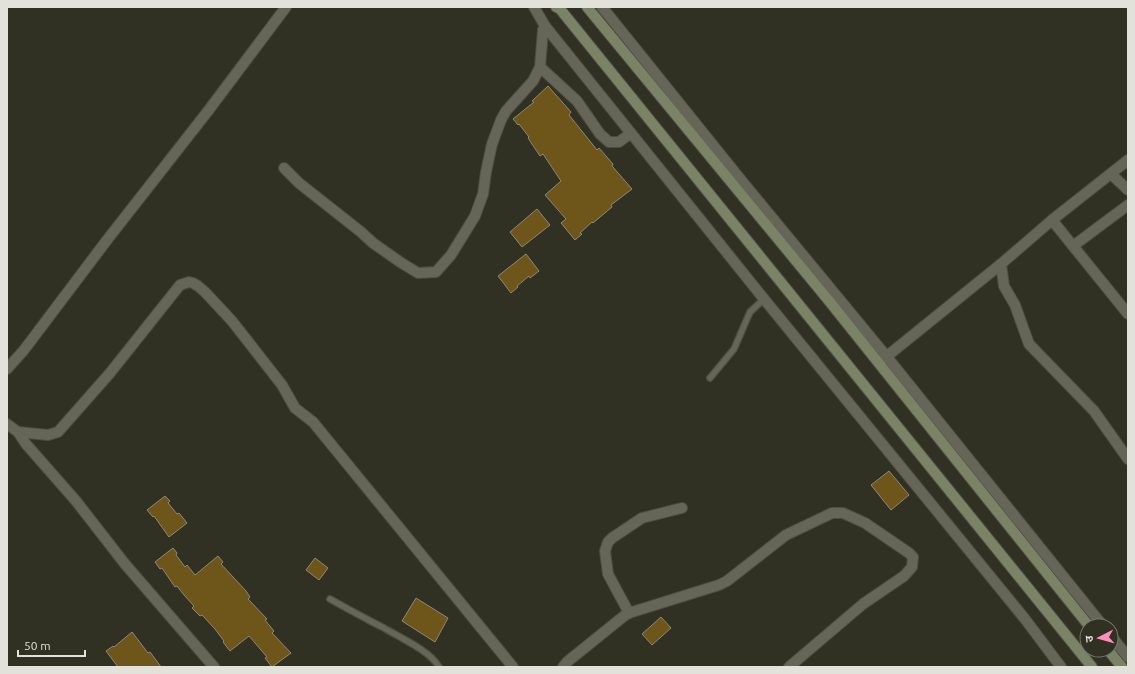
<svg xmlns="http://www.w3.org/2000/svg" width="1135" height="674" viewBox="0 0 1135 674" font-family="Ubuntu,'Noto Sans Devanagari',sans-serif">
	<rect width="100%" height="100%" fill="#303023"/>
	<!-- building -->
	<g fill="#6e551a" stroke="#8f887a">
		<polygon points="548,86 571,112 569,115 597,150 599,148 613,164 612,166 632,189 611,205 612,207 593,223 592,222 580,233 582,234 575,240 561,223 566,219 545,195 561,181 543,154 540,156 528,138 529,137 519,124 518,125 513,119 534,102 532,101"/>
		<polygon points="537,209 550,225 522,247 510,232"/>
		<polygon points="526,254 539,271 530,278 529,276 517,286 518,287 511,293 498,276"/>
		<polygon points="889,471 909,495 891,510 871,485"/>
		<polygon points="165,496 170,501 168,503 177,514 179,513 187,523 169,537 154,516 153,517 147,510"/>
		<polygon points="173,548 177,553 176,555 185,567 187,565 195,575 218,556 223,562 221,564 246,591 250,597 248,599 267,619 265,620 274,631 272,633 291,653 272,667 265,658 267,657 249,636 230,651 223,642 224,641 215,629 202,615 200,616 192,608 194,606 184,595 177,586 175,587 162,568 160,569 155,562"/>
		<polygon points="315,558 328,568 319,580 306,570"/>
		<polygon points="416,598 448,618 435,642 402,621"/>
		<polygon points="661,617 671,628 652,645 642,634"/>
		<polygon points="132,632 148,653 150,652 161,667 118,667 106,651 113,646 114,647"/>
	</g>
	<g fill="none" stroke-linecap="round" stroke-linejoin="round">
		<!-- lane casing -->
		<g stroke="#4d4d42" stroke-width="8">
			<g id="lane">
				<polyline points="710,378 734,349 750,312 764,299"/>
				<path d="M 330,599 C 348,609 366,619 384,628 C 401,638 430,651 439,667"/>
			</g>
		</g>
		<!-- street casing -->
		<g stroke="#4d4d42" stroke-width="12">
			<g id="street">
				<polyline points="534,7 545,26 764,299 1025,619 1061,667"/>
				<polyline points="602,7 741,180 887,357 1103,626"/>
				<polyline points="540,67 577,101 600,134 609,142 619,142 631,133"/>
				<polyline points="284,168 299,183 361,232 373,243 400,262 418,273 436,272 451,255 475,216 483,194 486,172 492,144 501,120 506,111 533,81 540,67 543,30 545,26"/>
				<polyline points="1111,174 1128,190"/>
				<polyline points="1052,220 1128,314"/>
				<polyline points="1073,246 1128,205"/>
				<polyline points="1001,264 1004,286 1015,305 1029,344 1094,411 1128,459"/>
				<polyline points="881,361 1001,264 1052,220 1128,160"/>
				<polyline points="7,369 24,350 107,240 208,111 286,7"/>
				<polyline points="7,424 18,432 48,435 58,432 110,373 180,285 189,282 193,283 198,286 205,292 232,321 282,385 295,408 313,422 513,667"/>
				<polyline points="18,432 26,444 76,501 125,564 214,667"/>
				<polyline points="629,613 608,574 605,551 608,542 612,538 642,518 682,508"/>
				<polyline points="1111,636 1128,657"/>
				<polyline points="563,667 567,662 624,616 629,613 719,585 727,581 786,535 832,513 843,513 865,523 909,553 913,557 912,567 904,576 863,604 789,667"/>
			</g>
		</g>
		<!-- secondary casing -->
		<g stroke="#4d4d42" stroke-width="12">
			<g id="secondary">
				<polyline points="556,7 560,9 1092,667"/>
				<polyline points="587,7 829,301 1089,626"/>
				<polyline points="1108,650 1122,667"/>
			</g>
		</g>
		<!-- lane -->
		<use href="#lane" stroke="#666658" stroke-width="5.5"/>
		<!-- street -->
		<use href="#street" stroke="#666658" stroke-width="10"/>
		<!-- secondary -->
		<use href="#secondary" stroke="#7a8365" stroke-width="10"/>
	</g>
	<!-- border -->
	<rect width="1135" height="674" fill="none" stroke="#e2e2da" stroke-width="16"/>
	<!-- north arrow -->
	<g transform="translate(1099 638) rotate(264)"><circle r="19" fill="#303023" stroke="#77776c"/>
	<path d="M0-3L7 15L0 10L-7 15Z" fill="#ff8eba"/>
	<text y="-6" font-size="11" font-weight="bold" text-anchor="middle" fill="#e2e2da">उ</text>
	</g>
	<!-- scale -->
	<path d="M18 650v6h67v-6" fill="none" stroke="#e2e2da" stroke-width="2"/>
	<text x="24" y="650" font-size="12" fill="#e2e2da" stroke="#303023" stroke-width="3" paint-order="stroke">50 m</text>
</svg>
